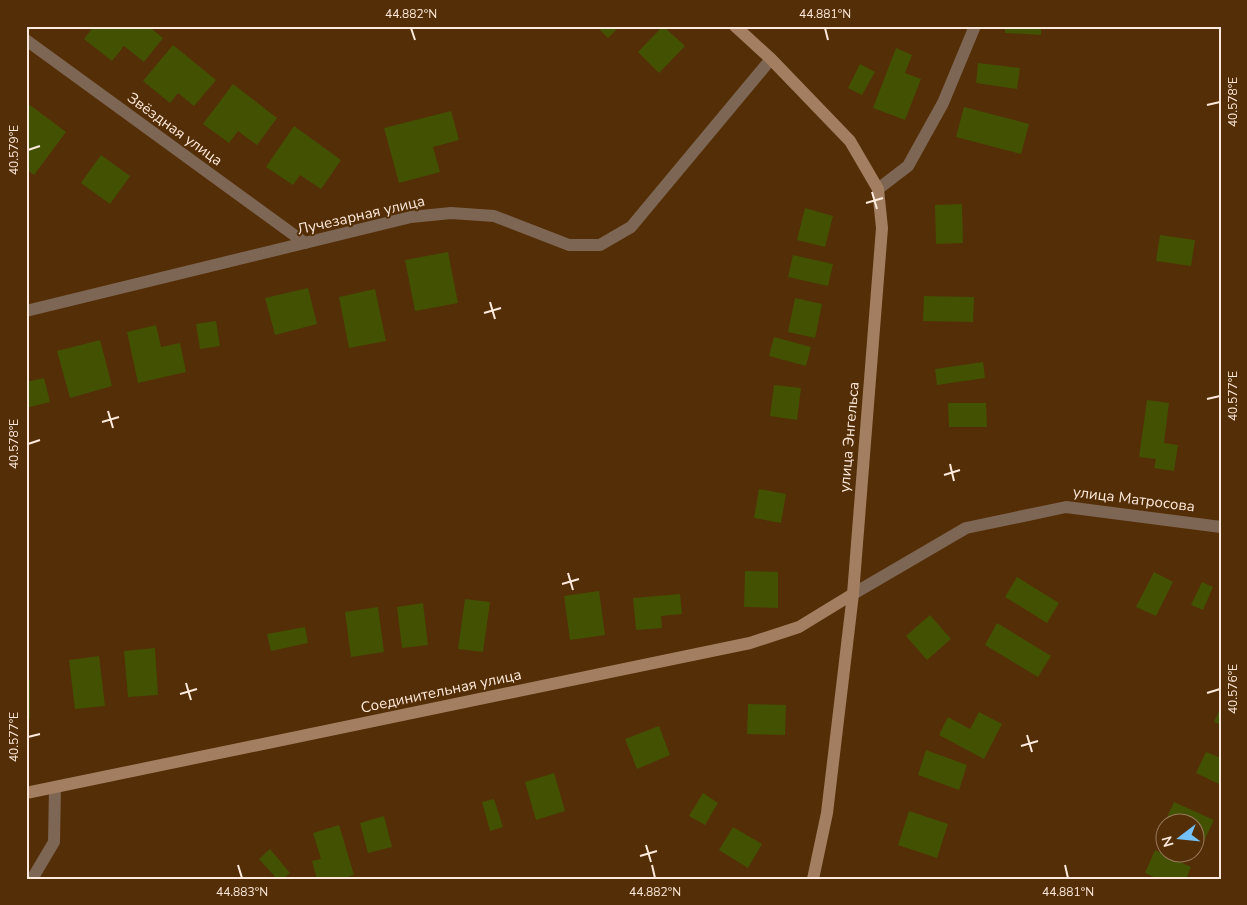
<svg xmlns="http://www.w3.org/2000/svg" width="1247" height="905" viewBox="0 0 1247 905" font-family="'Nunito Sans',sans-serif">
	<rect width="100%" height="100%" fill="#542e07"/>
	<!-- building -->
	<g fill="#435103">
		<polygon points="94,26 148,26 163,38 144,62 124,46 112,61 84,39"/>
		<polygon points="596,26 620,26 608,38"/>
		<polygon points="663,26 685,46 659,73 638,52"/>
		<polygon points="1005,26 1041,26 1041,35 1005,33"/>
		<polygon points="173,45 216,80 194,106 178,93 170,103 143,81"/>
		<polygon points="896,48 912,55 905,73 921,79 905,120 873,108"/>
		<polygon points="978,63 1020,68 1017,89 976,83"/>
		<polygon points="860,64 875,72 862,95 848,88"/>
		<polygon points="233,84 277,118 257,145 238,131 229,143 203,124"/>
		<polygon points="30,105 66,132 34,175 26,169 26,109"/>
		<polygon points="964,107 1029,124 1021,154 956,137"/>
		<polygon points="451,111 459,140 433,147 440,172 399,183 384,128"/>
		<polygon points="294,126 341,160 321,189 300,175 293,185 266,167"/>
		<polygon points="101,155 130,176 110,204 81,183"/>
		<polygon points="962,204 963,243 936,244 935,205"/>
		<polygon points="805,208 833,216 825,247 797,240"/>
		<polygon points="1160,235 1195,240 1191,266 1156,261"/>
		<polygon points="448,252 458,303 415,311 405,260"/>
		<polygon points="793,255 833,264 828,286 788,277"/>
		<polygon points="308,288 317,324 275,335 265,298"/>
		<polygon points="375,289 386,341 349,348 339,297"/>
		<polygon points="924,296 974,297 973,322 923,321"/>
		<polygon points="795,298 822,304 815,338 788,332"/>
		<polygon points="216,321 220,346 200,349 196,324"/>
		<polygon points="156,325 161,347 180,343 186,372 138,383 127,332"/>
		<polygon points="774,337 811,347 806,366 769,356"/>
		<polygon points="100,340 112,386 70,398 57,351"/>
		<polygon points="983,362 985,378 937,385 935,369"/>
		<polygon points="44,378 50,402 26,408 26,382"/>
		<polygon points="774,385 801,388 797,420 770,416"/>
		<polygon points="1147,400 1169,403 1164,443 1178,445 1174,471 1154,468 1156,459 1139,457"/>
		<polygon points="948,403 986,403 987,427 949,427"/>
		<polygon points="759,489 786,494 781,523 754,518"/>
		<polygon points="745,571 778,572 778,608 744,607"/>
		<polygon points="1154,572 1173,582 1156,616 1136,607"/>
		<polygon points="1017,577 1059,603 1047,623 1005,597"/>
		<polygon points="1202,582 1213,587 1203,610 1191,605"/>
		<polygon points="599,591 605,635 570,640 564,596"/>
		<polygon points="680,594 682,614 661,616 662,628 636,630 633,598"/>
		<polygon points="465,599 490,602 483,652 458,649"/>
		<polygon points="423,603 428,645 402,648 397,607"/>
		<polygon points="378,607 384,652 351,657 345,612"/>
		<polygon points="930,615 951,639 927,660 906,636"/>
		<polygon points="997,623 1051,656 1038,677 985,645"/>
		<polygon points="305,627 308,643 271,651 267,634"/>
		<polygon points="155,648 158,695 128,697 124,651"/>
		<polygon points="99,656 105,706 75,709 69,660"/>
		<rect x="26" y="680" width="4" height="39"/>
		<polygon points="748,704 786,705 785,735 747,734"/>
		<polygon points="1221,707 1221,725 1214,722"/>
		<polygon points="979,712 1002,724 984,759 939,735 948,717 970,729"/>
		<polygon points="659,726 670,755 637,769 625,739"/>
		<polygon points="926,750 967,765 959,790 918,775"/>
		<polygon points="1206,752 1221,758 1221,785 1196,773"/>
		<polygon points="554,773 565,811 536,820 525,782"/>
		<polygon points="703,793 718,803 705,825 689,816"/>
		<polygon points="494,799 503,827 490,831 482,802"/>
		<polygon points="1174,802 1214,820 1204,841 1194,837 1194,822 1165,822"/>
		<polygon points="909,811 948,824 937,858 898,845"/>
		<polygon points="384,816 392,847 368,853 360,823"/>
		<polygon points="339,825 354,875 341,879 317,879 312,861 321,859 313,833"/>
		<polygon points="733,827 762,844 748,868 719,850"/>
		<polygon points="270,849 290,873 283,879 277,879 259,859"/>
		<polygon points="1155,850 1191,867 1186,879 1158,879 1145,873"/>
	</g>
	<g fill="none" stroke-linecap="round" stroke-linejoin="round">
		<!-- street -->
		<g stroke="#7d6653" stroke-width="12">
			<polyline points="26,40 305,243"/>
			<polyline points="878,189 908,166 943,103 975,26"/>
			<polyline points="26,311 411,217 451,213 494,216 569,245 600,245 631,227 771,59"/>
			<polyline points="853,594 966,528 1066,507 1221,527"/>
			<polyline points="32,879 54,842 55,787"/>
		</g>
		<!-- secondary -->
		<g stroke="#a37e60" stroke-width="12">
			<polyline points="735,26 771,59 850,141 878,189 882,228 853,594 827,813 813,879"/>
			<polyline points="26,793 750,643 799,627 853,594"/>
		</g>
	</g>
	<!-- ticks -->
	<path fill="none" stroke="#fdeadc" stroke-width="2" d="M 411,28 L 415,40M 825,28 L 828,40M 1207,105 L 1220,102M 28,150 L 40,146M 872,192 L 877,209M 866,203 L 883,198M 490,302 L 495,319M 484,313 L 501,308M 1207,399 L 1220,396M 108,411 L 113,428M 102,422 L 119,417M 28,444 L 40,440M 950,464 L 954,481M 944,475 L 960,470M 568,573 L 573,590M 562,584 L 579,579M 186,683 L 191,700M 1207,693 L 1220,689M 180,694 L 197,689M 1027,735 L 1032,752M 28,737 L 40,734M 1021,746 L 1038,741M 646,845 L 651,862M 640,856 L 657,851M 238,865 L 242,878M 652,865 L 655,878M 1065,865 L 1068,878"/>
	<g text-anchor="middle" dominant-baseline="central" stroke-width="4" stroke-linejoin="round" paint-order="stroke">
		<!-- street labels -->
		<g font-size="15" fill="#fdeadc" stroke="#542e07">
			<text transform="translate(175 129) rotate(36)">Звёздная улица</text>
			<text transform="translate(361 215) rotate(-13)">Лучезарная улица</text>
			<text transform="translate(849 437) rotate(-85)">улица Энгельса</text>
			<text transform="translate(1134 499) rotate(7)">улица Матросова</text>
			<text transform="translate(441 691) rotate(-12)">Соединительная улица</text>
		</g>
	</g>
	<!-- border -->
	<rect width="1247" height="905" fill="none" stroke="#542e07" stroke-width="55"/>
	<!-- north arrow -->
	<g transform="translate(1180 838) rotate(254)"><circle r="24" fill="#542e07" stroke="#98795c"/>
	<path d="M0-4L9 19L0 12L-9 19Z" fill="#73c1f6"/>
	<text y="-8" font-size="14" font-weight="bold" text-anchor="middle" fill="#fdeadc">N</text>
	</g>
	<rect x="28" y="28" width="1192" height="850" fill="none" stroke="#fdeadc" stroke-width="2"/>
	<g font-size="12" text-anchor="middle" fill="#fdeadc">
		<text x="411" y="18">44.882°N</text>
		<text x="825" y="18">44.881°N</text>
		<text transform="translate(1233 102) rotate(-90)" y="4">40.578°E</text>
		<text transform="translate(14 150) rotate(-90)" y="4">40.579°E</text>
		<text transform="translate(1233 396) rotate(-90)" y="4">40.577°E</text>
		<text transform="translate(14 444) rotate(-90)" y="4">40.578°E</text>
		<text transform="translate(1233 689) rotate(-90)" y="4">40.576°E</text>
		<text transform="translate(14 737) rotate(-90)" y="4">40.577°E</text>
		<text x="242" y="896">44.883°N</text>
		<text x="655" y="896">44.882°N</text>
		<text x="1068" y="896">44.881°N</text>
	</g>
</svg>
